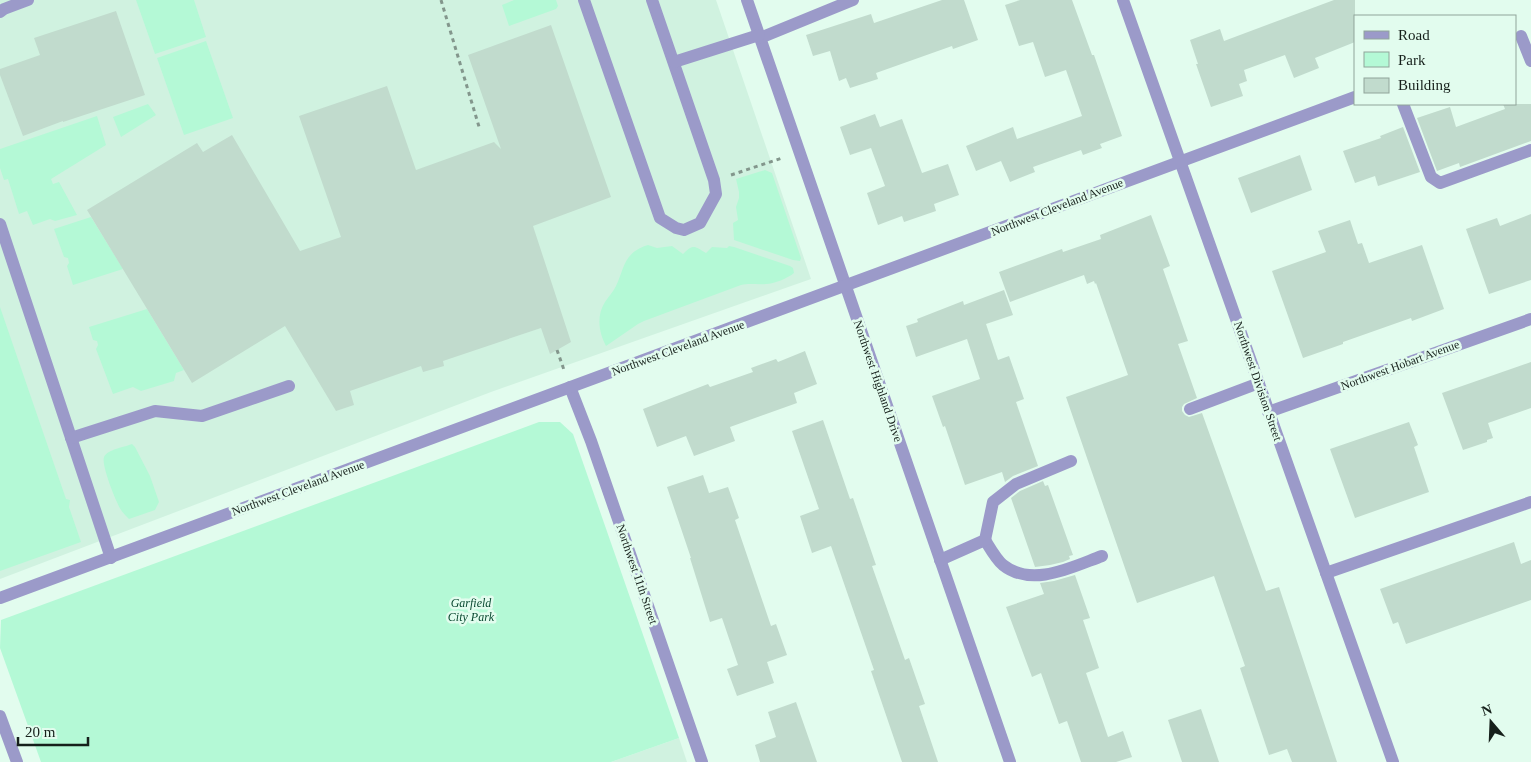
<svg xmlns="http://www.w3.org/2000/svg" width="1531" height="762" viewBox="0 0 1531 762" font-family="Georgia,serif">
	<rect width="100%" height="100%" fill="#e2fcee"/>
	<!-- built -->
	<g fill="#d0f2e0">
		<polygon points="0,0 716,0 811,279 491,392 0,579"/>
		<polygon points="679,738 687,762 611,762"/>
	</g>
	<!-- green -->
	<g fill="#b4f9d6">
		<polygon points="136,0 194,0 206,37 155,54"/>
		<polygon points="514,0 556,0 558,6 556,9 509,26 502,5"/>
		<polygon points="206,41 233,118 184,135 157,58"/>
		<polygon points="148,104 156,115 121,137 113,117"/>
		<polygon points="97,116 106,145 51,179 53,184 59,182 77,215 55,221 50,219 33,225 27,211 19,214 8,179 4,180 0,168 0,149"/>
		<polygon points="765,170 772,173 801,258 800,261 793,260 734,240 733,223 738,220 736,207 739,198 739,192 736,179"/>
		<polygon points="91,217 123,269 73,285 67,266 69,263 68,258 64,257 54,229"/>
		<path d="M 648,245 L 657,248 L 672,246 L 683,254 C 694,243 695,247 706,253 L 712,247 L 727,248 L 729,246 L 734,247 L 790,266 L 793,268 L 794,273 C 788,278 774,284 766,284 C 757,285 750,283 741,285 L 644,321 L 638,324 L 606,346 C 599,333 596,316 605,302 C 609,296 613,292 616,286 C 625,267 623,253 648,245 Z"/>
		<polygon points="0,307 66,499 70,500 69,507 81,542 0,571"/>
		<polygon points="147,309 184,370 176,373 174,381 141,391 133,387 113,394 96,349 98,345 97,341 93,340 89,327"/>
		<polygon points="539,422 560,422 573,434 679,738 611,762 41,762 0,648 1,620"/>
		<path d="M 132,444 L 135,447 L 150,476 L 159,502 L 155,510 L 129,519 C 126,516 123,513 121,510 C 116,502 101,465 104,457 C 108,449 125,447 132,444 Z"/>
	</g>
	<!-- building -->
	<g fill="#c1dbcd">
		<polygon points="942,0 964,0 978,40 953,49 952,46 876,73 878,79 850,88 846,78 839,81 830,51 813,56 806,35 871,14 874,23"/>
		<polygon points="1020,0 1072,0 1092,55 1094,55 1122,136 1100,144 1102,148 1083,155 1081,150 1033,167 1035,172 1010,182 1001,161 976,171 966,146 1013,127 1017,139 1082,116 1066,70 1045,77 1033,42 1019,46 1005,5"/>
		<polygon points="1334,0 1355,0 1355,42 1315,58 1319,68 1294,78 1285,55 1244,70 1247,81 1239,84 1243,96 1211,107 1196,64 1198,64 1190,40 1220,29 1224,41"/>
		<polygon points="116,11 145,95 63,122 63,121 23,136 0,75 0,69 40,55 34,38"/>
		<polygon points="551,25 611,197 533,226 571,342 550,354 541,328 443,361 444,366 423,372 421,366 350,391 354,405 336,411 285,326 192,383 87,210 197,143 203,152 232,135 300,251 341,237 299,116 387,86 416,170 494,142 501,149 468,55"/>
		<polygon points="1503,104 1531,104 1531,141 1460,167 1459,163 1437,171 1417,118 1450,107 1456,127 1505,109"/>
		<polygon points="875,114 880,127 902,119 922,173 948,164 959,195 934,204 936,211 904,222 902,216 878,225 867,193 885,186 871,148 850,155 840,127"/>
		<polygon points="1403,127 1420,172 1378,186 1375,176 1355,183 1343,151 1381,138 1380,136"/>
		<polygon points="1300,155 1312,190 1251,213 1238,178"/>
		<polygon points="1531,214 1531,280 1489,294 1466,229 1497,218 1500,226"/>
		<polygon points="1151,215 1170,266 1163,269 1188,341 1178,344 1197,398 1184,404 1182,407 1182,411 1185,415 1189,417 1202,413 1266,591 1279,587 1337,762 1292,762 1287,749 1269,755 1240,668 1245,666 1214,576 1137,603 1066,397 1128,375 1096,283 1095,284 1094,281 1087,284 1084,275 1010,302 999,272 1062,249 1063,252 1101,239 1100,235"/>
		<polygon points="1350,220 1358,244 1362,243 1369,263 1422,245 1444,309 1412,321 1411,318 1343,342 1343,344 1303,358 1272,271 1326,252 1318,231"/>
		<polygon points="1004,290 1013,315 986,324 998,360 1009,356 1024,399 1016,402 1038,466 1013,476 1005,482 1002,472 965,485 945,426 943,427 932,396 980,379 967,339 916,357 906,326 918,322 917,319 963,301 964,305"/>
		<polygon points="805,351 817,384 794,393 797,403 730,427 735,441 694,456 686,436 657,447 643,409 708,384 710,387 753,372 751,368 776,359 778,362"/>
		<polygon points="1531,362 1531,408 1488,423 1493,438 1487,440 1487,442 1463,450 1442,393"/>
		<polygon points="823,420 850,499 853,498 876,565 872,566 905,660 909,658 925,704 919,706 938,762 902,762 871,671 874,670 831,546 812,553 800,516 819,509 792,431"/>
		<polygon points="1409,422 1418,445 1414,447 1429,492 1355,518 1330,449"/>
		<polygon points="703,475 709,493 728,487 739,518 735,520 771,626 776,624 787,655 767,662 774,683 737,696 727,669 738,665 722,618 710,622 690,558 691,558 667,487"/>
		<polygon points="1043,481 1045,486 1048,485 1073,555 1069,556 1070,559 1063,562 1050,565 1035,567 1011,498 1020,491"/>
		<polygon points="1514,542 1521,564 1531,560 1531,600 1406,644 1398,622 1393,624 1380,589"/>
		<polygon points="1075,575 1090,618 1083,620 1099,668 1086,673 1108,737 1123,731 1132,757 1116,762 1081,762 1067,721 1059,724 1041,673 1032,677 1006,607 1044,594 1040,583 1054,581"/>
		<polygon points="796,702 817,762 760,762 755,745 776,737 768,712"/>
		<polygon points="1201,709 1219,762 1182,762 1168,720"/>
	</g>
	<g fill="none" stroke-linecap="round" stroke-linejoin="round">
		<!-- path -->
		<g stroke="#83968c" stroke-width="3" stroke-dasharray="4 4" stroke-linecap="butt">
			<polyline points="441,0 480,130"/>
			<polyline points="731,175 782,158"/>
			<polyline points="557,350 564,370"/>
		</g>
		<!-- minor -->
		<g stroke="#9b9ac9" stroke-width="12">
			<polyline points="584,0 660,218 676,228 684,230 700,223 716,194 714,180 652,0"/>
			<polyline points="747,0 1010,762"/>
			<polyline points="1123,0 1393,762"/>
			<polyline points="0,12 4,9 28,0"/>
			<polyline points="1521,36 1531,61"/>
			<polyline points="760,38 853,0"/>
			<polyline points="674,62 759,35"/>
			<polyline points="1403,104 1431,177 1440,183 1531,150"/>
			<polyline points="0,224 111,558"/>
			<polyline points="570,387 591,441 702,762"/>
			<polyline points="1190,409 1259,383"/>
			<polyline points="1268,412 1531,319"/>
			<polyline points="71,438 155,411 202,416 289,386"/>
			<path d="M 985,540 C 990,548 996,559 1003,565 C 1032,588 1072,567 1102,556"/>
			<polyline points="940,560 985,540 993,502 1016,484 1071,461"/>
			<polyline points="1326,573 1531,502"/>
			<polyline points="0,598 1355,97"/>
			<polyline points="0,716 17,762"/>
		</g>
	</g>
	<g text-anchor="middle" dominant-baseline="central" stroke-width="5" stroke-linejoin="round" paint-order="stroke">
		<!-- street labels -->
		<g font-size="12" fill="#16201b" stroke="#e2fcee">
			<text transform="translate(1057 207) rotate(-21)">Northwest Cleveland Avenue</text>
			<text transform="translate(678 348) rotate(-20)">Northwest Cleveland Avenue</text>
			<text transform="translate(1400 365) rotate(-20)">Northwest Hobart Avenue</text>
			<text transform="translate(878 381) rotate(71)">Northwest Highland Drive</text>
			<text transform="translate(1258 381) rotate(71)">Northwest Division Street</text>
			<text transform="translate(298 488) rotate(-20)">Northwest Cleveland Avenue</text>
			<text transform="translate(637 574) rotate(71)">Northwest 11th Street</text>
		</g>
		<!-- park labels -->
		<g font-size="12" font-style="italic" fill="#0a4931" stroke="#e2fcee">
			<text x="471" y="603">Garfield<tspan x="471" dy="14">City Park</tspan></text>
		</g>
	</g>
	<!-- legend -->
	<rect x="1354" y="15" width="162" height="90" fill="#e2fcee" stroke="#90a49a"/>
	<rect x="1364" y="31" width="25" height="8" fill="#9b9ac9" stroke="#90a49a"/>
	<text x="1398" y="40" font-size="15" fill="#16201b">Road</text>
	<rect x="1364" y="52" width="25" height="15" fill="#b4f9d6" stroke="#90a49a"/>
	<text x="1398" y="65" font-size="15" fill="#16201b">Park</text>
	<rect x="1364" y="78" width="25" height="15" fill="#c1dbcd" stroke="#90a49a"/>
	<text x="1398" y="90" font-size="15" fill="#16201b">Building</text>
	<!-- north arrow -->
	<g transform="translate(1491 722) rotate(341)" stroke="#e2fcee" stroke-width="4" paint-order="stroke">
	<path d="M0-4L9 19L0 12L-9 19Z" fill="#16201b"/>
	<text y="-8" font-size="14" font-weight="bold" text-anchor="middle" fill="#16201b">N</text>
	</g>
	<!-- scale -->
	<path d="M18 737v8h70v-8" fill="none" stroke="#16201b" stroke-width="2.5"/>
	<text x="25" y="737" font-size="15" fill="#16201b" stroke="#e2fcee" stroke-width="4" paint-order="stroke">20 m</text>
</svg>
